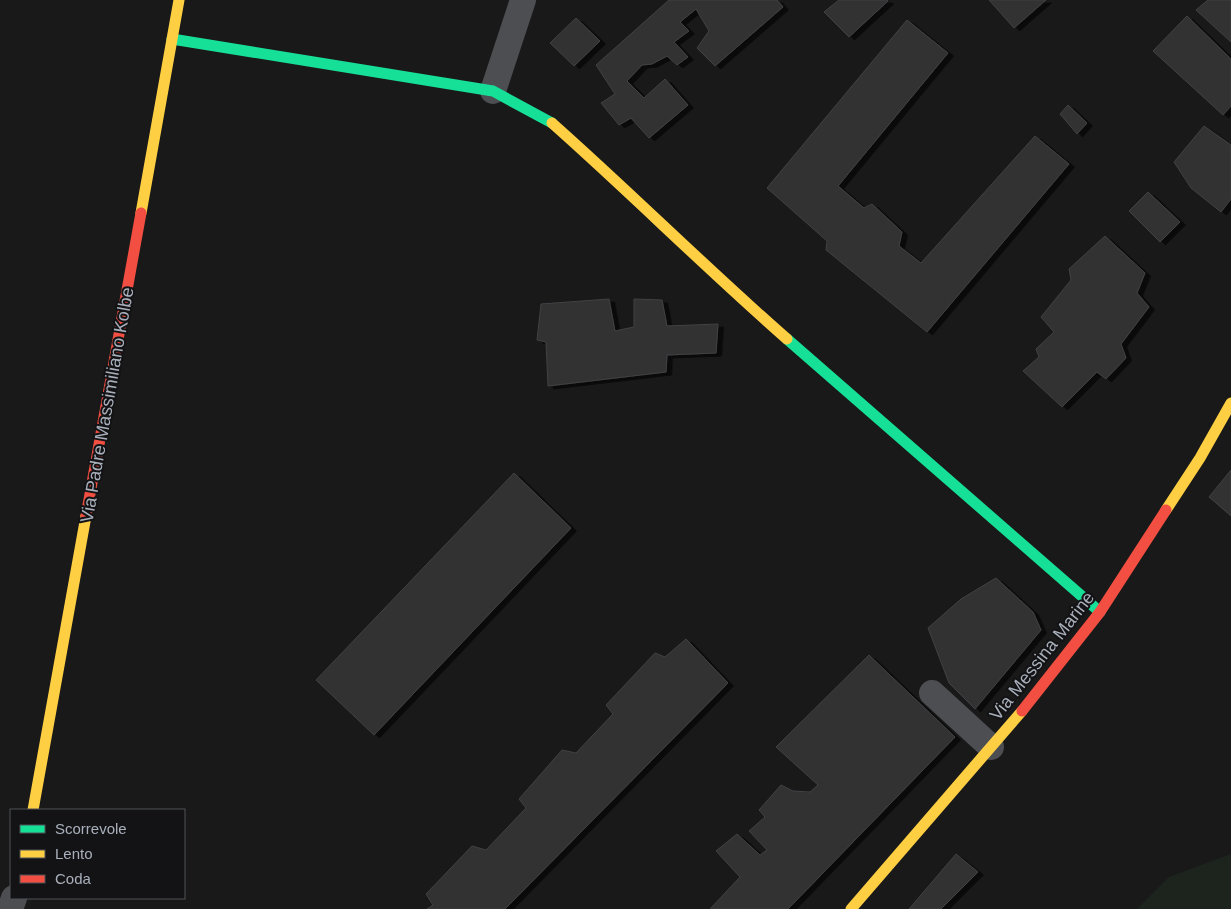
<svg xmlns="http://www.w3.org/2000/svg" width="1231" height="909" viewBox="0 0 1231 909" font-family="Helvetica,sans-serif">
	<defs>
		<filter id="shadow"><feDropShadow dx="5.5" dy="3" stdDeviation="0" flood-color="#0009"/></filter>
	</defs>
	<rect width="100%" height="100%" fill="#191919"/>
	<!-- green -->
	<polygon fill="#1c241d" points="1231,854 1231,909 1137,909 1169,877"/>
	<!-- building -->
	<g fill="#313131" stroke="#414245" filter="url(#shadow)">
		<polygon points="669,0 777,0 783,7 715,66 697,48 709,31 696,9 680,22 689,31 674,42 688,57 677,65 667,56 652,64 642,65 627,81 644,98 665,79 688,105 649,138 631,118 619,125 601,103 615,94 596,65"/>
		<polygon points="839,0 887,0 888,1 849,37 824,12"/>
		<polygon points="989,0 1046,0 1014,28"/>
		<polygon points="1208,0 1231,0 1231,42 1196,10"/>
		<polygon points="1187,16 1231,59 1231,106 1223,115 1153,51"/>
		<polygon points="576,18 600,41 574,66 550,43"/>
		<polygon points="907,20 948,53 838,186 864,208 872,204 902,232 899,246 921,263 1035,136 1069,164 927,332 826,250 827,241 767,188"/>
		<polygon points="1068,105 1087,123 1077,134 1060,114"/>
		<polygon points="1204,126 1231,145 1231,199 1221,212 1191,188 1174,162"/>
		<polygon points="1148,192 1180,222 1160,242 1129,211"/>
		<polygon points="1105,236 1145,273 1137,293 1149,307 1121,344 1126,358 1106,379 1097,372 1062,407 1023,371 1039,357 1036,349 1054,332 1041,317 1071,280 1069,269"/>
		<polygon points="609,299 615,331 634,327 634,299 662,300 667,326 718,324 716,353 667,355 666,372 548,386 546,342 537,340 541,304"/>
		<polygon points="1231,470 1231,516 1209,497"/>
		<polygon points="514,473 571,528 374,735 316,680"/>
		<polygon points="996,578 1033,612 1041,630 975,709 949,683 928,628 961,599"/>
		<polygon points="686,639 728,683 505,909 427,909 433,905 426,894 472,846 486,850 526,808 519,799 562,750 576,753 613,714 606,705 655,653 665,657"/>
		<polygon points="869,655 955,737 788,909 710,909 740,877 716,851 737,834 760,855 767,850 749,831 765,817 759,810 781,785 793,791 810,792 818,785 776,747"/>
		<polygon points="956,854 978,872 941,909 909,909"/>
	</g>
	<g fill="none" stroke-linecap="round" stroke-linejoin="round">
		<!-- street -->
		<g stroke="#4d4e52" stroke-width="26">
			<polyline points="493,91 523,0"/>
			<polyline points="932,693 991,747"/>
			<polyline points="10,909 14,898"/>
		</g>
		<!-- fast -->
		<g stroke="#16e098" stroke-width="11">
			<polyline points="172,39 493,91 552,123"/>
			<polyline points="787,339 1100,612"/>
		</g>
		<!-- slow -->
		<g stroke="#ffcf43" stroke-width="11">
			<path d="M 552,123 C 632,194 707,269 787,339"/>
			<polyline points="141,213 179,0"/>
			<polyline points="1166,510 1200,458 1231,403"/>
			<polyline points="33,810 86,516"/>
			<polyline points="851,909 1022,711"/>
		</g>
		<!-- jam -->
		<g stroke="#f24e42" stroke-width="11">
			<polyline points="86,516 141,213"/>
			<polyline points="1022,711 1100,612 1166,510"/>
		</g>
	</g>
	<g text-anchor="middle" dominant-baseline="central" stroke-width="4" stroke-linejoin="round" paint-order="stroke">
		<!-- street labels -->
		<g font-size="18" fill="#a9b0bb" stroke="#131315">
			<text transform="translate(107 405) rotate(-80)">Via Padre Massimiliano Kolbe</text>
			<text transform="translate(1042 656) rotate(-52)">Via Messina Marine</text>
		</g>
	</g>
	<!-- legend -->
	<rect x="10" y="809" width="175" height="90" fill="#131315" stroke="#4f5257"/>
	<rect x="20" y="825" width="25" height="8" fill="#16e098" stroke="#4f5257"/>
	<text x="55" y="834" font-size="15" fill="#a9b0bb">Scorrevole</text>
	<rect x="20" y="850" width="25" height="8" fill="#ffcf43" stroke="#4f5257"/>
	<text x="55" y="859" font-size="15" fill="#a9b0bb">Lento</text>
	<rect x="20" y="875" width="25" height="8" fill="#f24e42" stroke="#4f5257"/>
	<text x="55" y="884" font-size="15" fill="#a9b0bb">Coda</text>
</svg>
